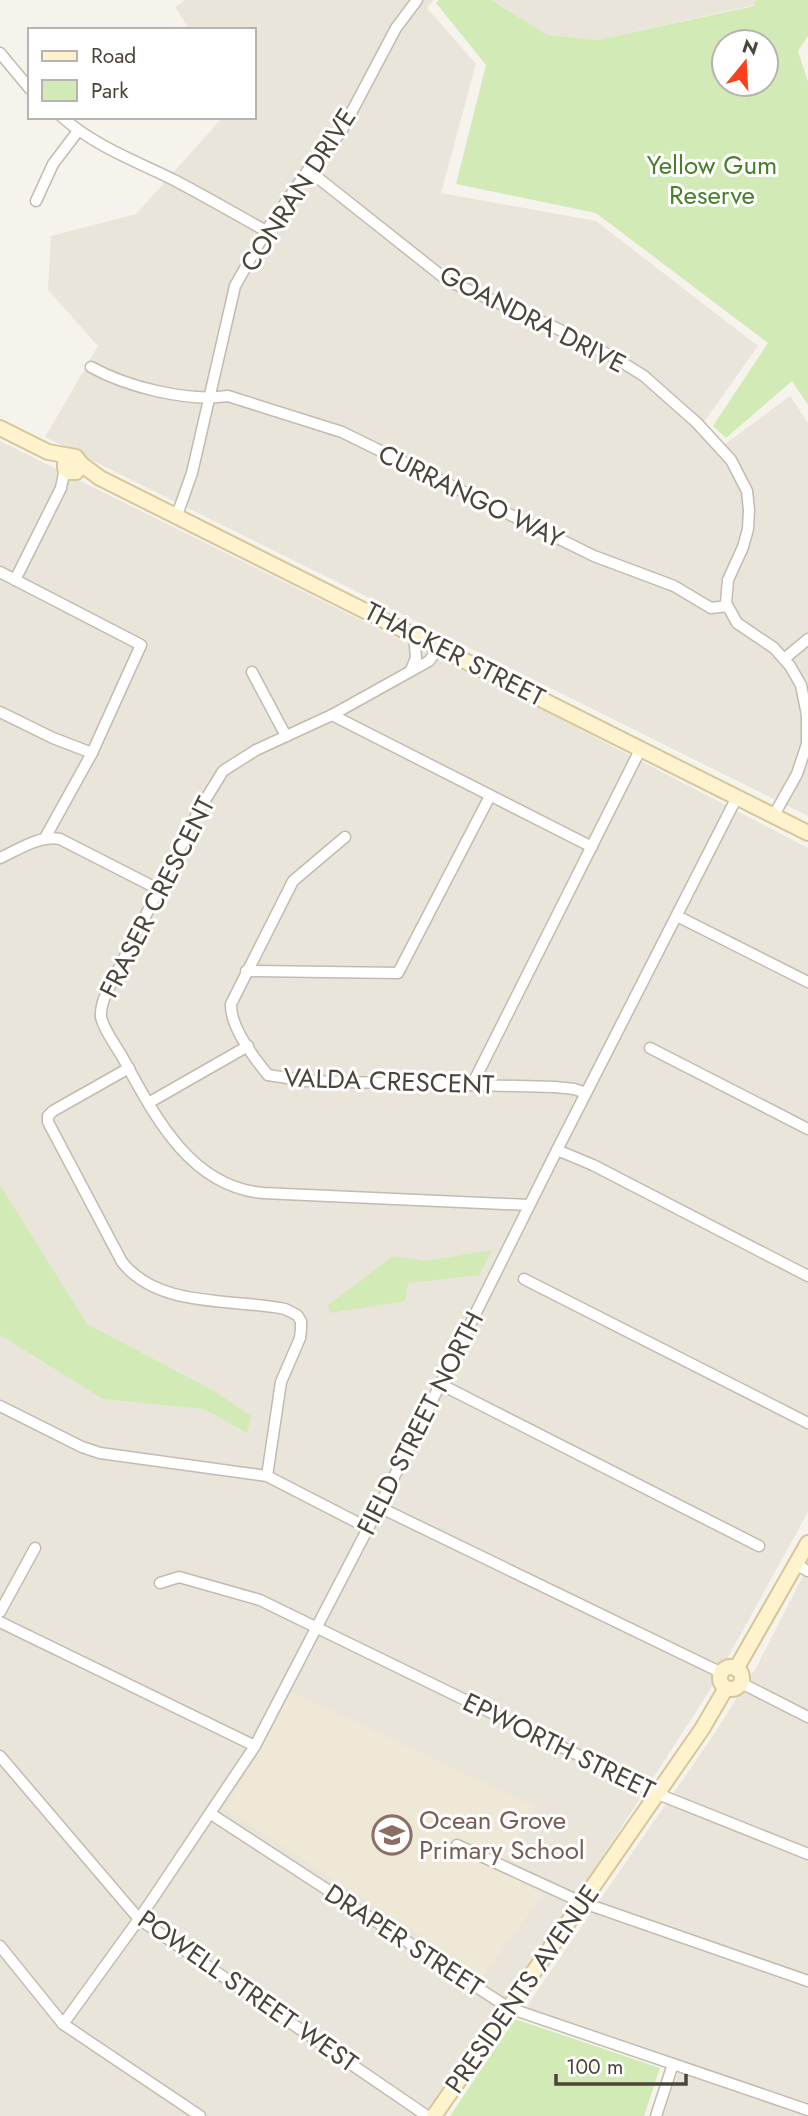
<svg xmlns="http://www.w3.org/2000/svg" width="808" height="2116" viewBox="0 0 808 2116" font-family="Jost,sans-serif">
	<rect width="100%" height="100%" fill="#f6f3ec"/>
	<!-- residential -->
	<g fill="#eae5da">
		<polygon points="185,0 434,0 427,8 476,64 441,193 596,221 758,346 704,422 725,444 790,396 808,423 808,816 45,437 98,346 48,290 51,236 136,214 223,117 254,117 254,30 190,30 175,7"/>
		<polygon points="491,0 756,0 755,5 597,40 548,35"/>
		<polygon points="0,441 558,718 808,848 808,1512 710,1690 526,1975 427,2116 0,2116"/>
		<polygon points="808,1566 808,2116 663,2116 682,2060 526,2007 714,1734 757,1666"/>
	</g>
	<!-- education -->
	<polygon fill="#efe8d6" points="290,1691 535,1807 499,1869 543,1894 483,1976 225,1809 267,1737"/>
	<!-- green -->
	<g fill="#d2eab5" fill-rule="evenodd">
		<path d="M 439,0 L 491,0 L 548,35 L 597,40 L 754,6 L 756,0 L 808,0 L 808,36 L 798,51 L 808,82 L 808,405 L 792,381 L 726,438 L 713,426 L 768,343 L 596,213 L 456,184 L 486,65 L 436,3 ZM 766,42 L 766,84 L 724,84 L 724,42 Z"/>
		<polygon points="0,1185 87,1324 214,1391 251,1416 247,1433 204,1409 103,1399 0,1335"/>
		<polygon points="492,1250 479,1275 408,1283 405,1301 330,1313 328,1305 393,1256 426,1261"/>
		<polygon points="515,2019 660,2068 644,2116 450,2116"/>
	</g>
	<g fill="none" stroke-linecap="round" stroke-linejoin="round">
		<!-- street casing -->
		<g stroke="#c2bbae" stroke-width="13">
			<g id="street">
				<polyline points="0,53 30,89"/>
				<path d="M 62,117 C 96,147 136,161 176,181 C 206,197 236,214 266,231"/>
				<polyline points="308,170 448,281 554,327 615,358 644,376 697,423 731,460 747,491 749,510 748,529 743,547 728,580 726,603 737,623 774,648 790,666 801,685 807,715 807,744 797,774 774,815"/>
				<polyline points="36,201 53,164 78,131"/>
				<path d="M 91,367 C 127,387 187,402 228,396 L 342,432 L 594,556 L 674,586 L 711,608 L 727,606"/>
				<polyline points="177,515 192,473 235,286 266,231 308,170 341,132 396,28 417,0"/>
				<polyline points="0,572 141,645 92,753 45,838"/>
				<polyline points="15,580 61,488 65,468"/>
				<path d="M 440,646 L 429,661 L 332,715 L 256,750 L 223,771 L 199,810 L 110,986 C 105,995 100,1006 101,1017 C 104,1031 117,1047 124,1060 C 155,1117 191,1187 263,1193 L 529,1205"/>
				<polyline points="784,659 808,639"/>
				<polyline points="411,670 416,658 414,634"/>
				<polyline points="252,672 286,736"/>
				<polyline points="0,712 53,738 92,753"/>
				<polyline points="332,715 592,847"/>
				<path d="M 345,837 L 293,881 L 231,1004 C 230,1026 254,1058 268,1075 L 306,1081 L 555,1087 L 574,1089 L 586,1093"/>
				<path d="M 0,858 C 18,850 39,835 60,839 L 158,889"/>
				<polyline points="677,916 808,982"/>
				<polyline points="246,971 398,973 490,796"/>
				<polyline points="650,1048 808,1129"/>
				<path d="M 129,1068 L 53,1111 L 48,1116 L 48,1122 L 122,1262 C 159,1309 233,1298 285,1309 L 297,1315 L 301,1321 L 301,1329 L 300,1338 L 281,1382 L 267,1476"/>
				<polyline points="472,1085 641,748"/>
				<polyline points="150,1102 248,1046"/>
				<polyline points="557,1150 593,1165 808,1276"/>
				<polyline points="524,1279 808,1423"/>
				<polyline points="440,1384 759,1546"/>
				<polyline points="0,1406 82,1447 100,1453 267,1476 368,1528"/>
				<polyline points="379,1507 722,1673"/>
				<polyline points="797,1565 808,1571"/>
				<polyline points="160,1583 179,1577 260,1600 658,1794 808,1854"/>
				<polyline points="0,1612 35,1548"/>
				<polyline points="0,1622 255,1746"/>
				<polyline points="741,1683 808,1717"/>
				<polyline points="0,1756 139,1919 427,2116"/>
				<polyline points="211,1814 509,2008 808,2110"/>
				<polyline points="457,1845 581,1902 808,1981"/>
				<polyline points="0,1946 63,2024 200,2116"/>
				<polyline points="63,2024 139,1919 255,1746 379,1507 557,1150 737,797"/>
				<polyline points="656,2116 673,2064"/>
			</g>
		</g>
		<!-- secondary casing -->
		<g stroke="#d6c79b" stroke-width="18">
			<g id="secondary">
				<polyline points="0,428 48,452 76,457 81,464 76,472 69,472 65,468 65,462 70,457"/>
				<polyline points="81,464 100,478 808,833"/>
				<circle cx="731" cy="1678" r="11"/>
				<polyline points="736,1669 808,1543"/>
				<polyline points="434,2116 702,1729 726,1688"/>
			</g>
		</g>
		<!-- street -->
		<use href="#street" stroke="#fff" stroke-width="10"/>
		<!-- secondary -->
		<use href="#secondary" stroke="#fff3cd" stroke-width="14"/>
	</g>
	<!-- icons -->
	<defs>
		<g id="school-ring" transform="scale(2.0125)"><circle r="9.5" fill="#fff" stroke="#8d6e63" stroke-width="1.5"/><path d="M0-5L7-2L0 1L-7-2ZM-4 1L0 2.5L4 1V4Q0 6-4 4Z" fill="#8d6e63"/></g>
	</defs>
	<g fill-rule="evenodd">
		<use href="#school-ring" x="392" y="1835"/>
	</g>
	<g text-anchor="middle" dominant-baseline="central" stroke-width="6" stroke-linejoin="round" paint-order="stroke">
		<!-- park labels -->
		<g font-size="26" fill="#4a7f2a" stroke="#fff">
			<text x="712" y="165">Yellow Gum<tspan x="712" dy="30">Reserve</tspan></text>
		</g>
		<!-- street labels -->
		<g font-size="26" fill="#4b4439" stroke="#fff">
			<text transform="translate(298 190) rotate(-57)">CONRAN DRIVE</text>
			<text transform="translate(533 319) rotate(27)">GOANDRA DRIVE</text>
			<text transform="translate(471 496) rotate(26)">CURRANGO WAY</text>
			<text transform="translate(455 654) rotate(27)">THACKER STREET</text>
			<text transform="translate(157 897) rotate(-63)">FRASER CRESCENT</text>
			<text transform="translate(389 1081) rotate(2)">VALDA CRESCENT</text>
			<text transform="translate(420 1423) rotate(-63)">FIELD STREET NORTH</text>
			<text transform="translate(559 1746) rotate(26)">EPWORTH STREET</text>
			<text transform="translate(404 1940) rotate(33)">DRAPER STREET</text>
			<text transform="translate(522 1989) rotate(-55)">PRESIDENTS AVENUE</text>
			<text transform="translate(248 1991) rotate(35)">POWELL STREET WEST</text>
		</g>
		<!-- education labels -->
		<g font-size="26" fill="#785e54" stroke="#fff" text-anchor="start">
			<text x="419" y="1820">Ocean Grove<tspan x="419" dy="30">Primary School</tspan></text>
		</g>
	</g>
	<!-- legend -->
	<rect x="28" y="28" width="228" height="91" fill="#ffffff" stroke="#b7b4b0" stroke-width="2"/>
	<rect x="42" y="51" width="35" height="10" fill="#fff3cd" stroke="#b7b4b0" stroke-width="2"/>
	<text x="91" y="63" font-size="21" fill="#4b4439">Road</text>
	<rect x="42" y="80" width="35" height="21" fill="#d2eab5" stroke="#b7b4b0" stroke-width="2"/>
	<text x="91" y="98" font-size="21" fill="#4b4439">Park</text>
	<!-- north arrow -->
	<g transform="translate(745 63) rotate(18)"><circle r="33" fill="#ffffff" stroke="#b7b4b0" stroke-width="2"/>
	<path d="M0-5L12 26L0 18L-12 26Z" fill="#fc3f1d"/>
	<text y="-10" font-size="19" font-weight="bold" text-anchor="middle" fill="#4b4439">N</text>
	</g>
	<!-- scale -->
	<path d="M556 2074v10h130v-10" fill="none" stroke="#4b4439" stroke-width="3.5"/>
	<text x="566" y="2074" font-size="21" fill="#4b4439" stroke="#ffffff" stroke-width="5" paint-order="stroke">100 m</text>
</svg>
